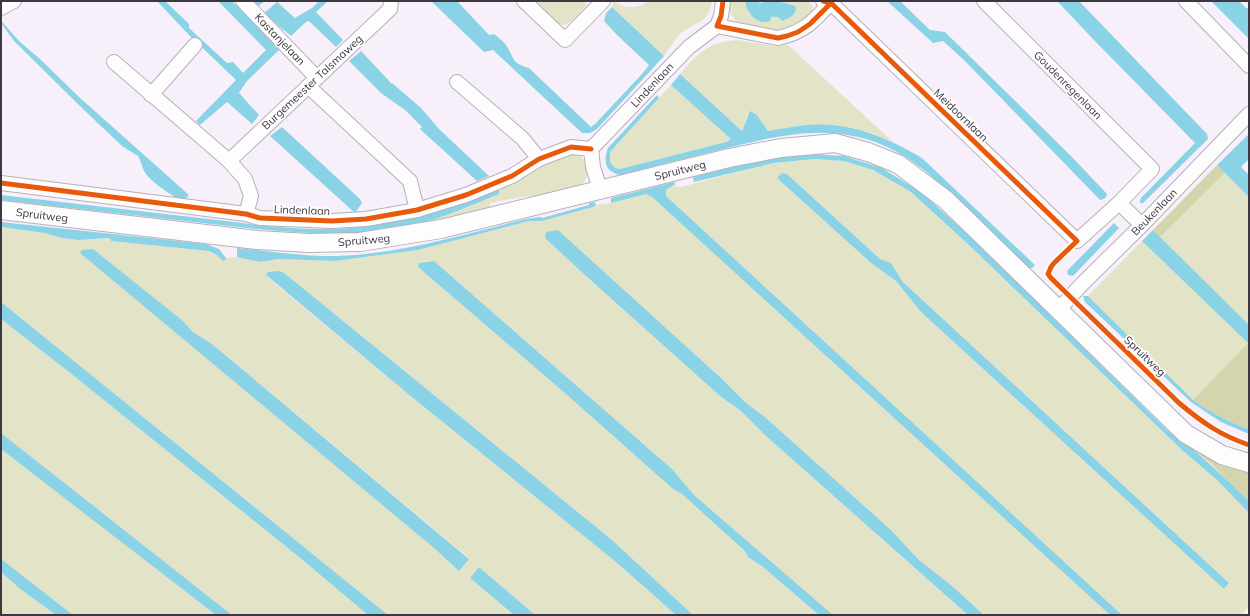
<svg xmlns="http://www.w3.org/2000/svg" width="1250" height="616" viewBox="0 0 1250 616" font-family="Mulish,sans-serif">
	<rect width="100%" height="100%" fill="#f7f0fa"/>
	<!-- green -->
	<g fill="#e3e3c7" fill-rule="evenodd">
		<path d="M 535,1 L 583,1 L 587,5 C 580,12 571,28 559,24 Z"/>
		<path d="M 613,1 C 616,2 618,4 621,5 C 631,9 641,7 649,1 L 712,1 C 708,26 692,22 679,35 C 673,41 669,49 664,56 L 612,7 Z"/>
		<path d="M 730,1 L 745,1 L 748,12 L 757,20 C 766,18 776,13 782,21 L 793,4 L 774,1 L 808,1 L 813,6 L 812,14 L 797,27 L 780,31 L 741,25 L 735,20 L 730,13 Z"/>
		<path d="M 738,40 L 775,46 L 788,45 L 893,142 L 869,132 L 808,125 L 768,131 L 757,115 L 748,113 L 742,131 L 680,74 C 698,53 709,42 738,40 Z"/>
		<polygon points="671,85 732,138 726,142 620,169 615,168 610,162 610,152"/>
		<path d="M 560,153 C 565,153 572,151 576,153 C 587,158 592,177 581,185 C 570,193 553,195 540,198 L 539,195 L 510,199 L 490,203 L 490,207 L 469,216 L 361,236 L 361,232 L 411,226 L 456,212 L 499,194 L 469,201 L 411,218 L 359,227 L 358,223 L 409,215 Z"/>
		<path d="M 814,159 L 844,161 L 873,170 L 911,192 L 971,247 L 1182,450 L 1217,480 L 1249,513 L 1249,606 L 1242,615 L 1122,615 L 666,196 L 666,190 L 673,186 L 681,187 L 774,163 ZM 787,174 L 880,259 L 891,263 L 903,282 L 1229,583 L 1224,589 L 921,312 L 896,281 L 871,263 L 777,178 Z"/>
		<polygon points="1225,173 1249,197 1249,325 1160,237"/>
		<path d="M 646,194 L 652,197 L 1110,615 L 984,615 L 952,586 L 919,560 L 891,530 L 766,418 L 745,402 L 721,378 L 558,230 L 545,238 L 586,276 L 720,396 L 741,411 L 766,436 L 968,615 L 833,615 L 694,495 L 673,470 L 434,261 L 421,262 L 418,267 L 566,394 L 673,489 L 682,494 L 746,551 L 748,557 L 763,567 L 819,615 L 693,615 L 612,540 L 283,272 L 279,271 L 266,276 L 413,398 L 616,562 L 676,615 L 535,615 L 479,567 L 470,578 L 514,615 L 388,615 L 1,302 L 1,227 L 44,233 L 62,238 L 78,240 L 110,238 L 111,241 L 209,251 L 217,255 L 223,261 L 226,260 L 226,258 L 237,257 L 259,262 L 279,259 L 335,261 L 418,250 L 529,221 L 542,221 L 593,207 L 596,205 L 611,203 ZM 81,253 L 183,321 L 193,332 L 212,344 L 469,558 L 459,571 L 435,549 Z"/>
		<polygon points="1142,241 1248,343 1193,400 1088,296"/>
		<polygon points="1,319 69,372 299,557 368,615 232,615 1,433"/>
		<path d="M 1,449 C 73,504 145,559 216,615 L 73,615 L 1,559 Z"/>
		<polygon points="1,572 19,588 56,615 1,615"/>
	</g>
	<!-- forest -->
	<g fill="#d4d4ad">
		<polygon points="1217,165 1225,173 1160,237 1153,230"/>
		<path d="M 1248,343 L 1249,344 L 1249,429 C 1229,422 1210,412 1193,400 Z"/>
		<path d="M 1187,444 C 1205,457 1227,466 1249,471 L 1249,501 L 1211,464 Z"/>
	</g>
	<!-- water -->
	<g fill="#8ad3e7">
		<polygon points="157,1 165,1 189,24 189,28 227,63 233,62 243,73 266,50 218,1 232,1 280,49 246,82 239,93 259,115 252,124 227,102 200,125 196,121 236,80 188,34"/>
		<polygon points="252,1 276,1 295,18 312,8 319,1 328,1 316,12 343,40 336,47 310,22 307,21 291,36 264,14"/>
		<path d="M 431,1 L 457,1 L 489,35 L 494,34 C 498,37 503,41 506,45 C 515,58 510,63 529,68 L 591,127 L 595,124 L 642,74 L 649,65 L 617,35 L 604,21 L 606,13 L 612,7 L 664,56 L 597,129 L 590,133 L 582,133 L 493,50 L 484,52 Z"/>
		<path d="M 745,1 L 757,1 L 760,3 C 767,0 790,2 796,7 C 796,16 790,17 782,21 C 779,17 777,16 771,17 L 770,21 C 757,26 746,12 745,1 Z"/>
		<path d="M 887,1 L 900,1 L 930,30 L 945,32 L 1071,156 L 1107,194 C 1107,197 1103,200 1100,200 L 964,60 L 943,41 L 933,43 Z"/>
		<polygon points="1057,1 1079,1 1207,134 1208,139 1143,203 1140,203 1140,201 1141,198 1195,143 1092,38"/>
		<polygon points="1211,1 1239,1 1246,8 1249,8 1249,39"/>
		<path d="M 1,23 L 3,23 L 19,41 L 41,60 L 79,97 L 189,195 L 182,202 C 170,193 152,184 144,171 C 142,167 141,161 138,156 L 122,146 L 83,109 L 14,41 Z"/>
		<polygon points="361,51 392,84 392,83 421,108 439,129 489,176 477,181 420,129 422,127 405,110 381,93 349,61"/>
		<path d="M 680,74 L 742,131 L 750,111 L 757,115 L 768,131 C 781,129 795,126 808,125 C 851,122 886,137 922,158 L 1035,265 L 1032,268 L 1028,268 L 929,174 C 861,118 802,129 723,149 C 688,158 654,166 620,175 C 605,171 603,162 608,148 L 657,95 L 659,98 L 610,152 L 610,162 L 615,168 L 620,169 L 726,142 L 731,139 L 671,85 Z"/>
		<polygon points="282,127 360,199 362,203 355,213 270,136"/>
		<polygon points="1248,135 1249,159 1241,167 1249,175 1249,197 1217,165"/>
		<path d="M 813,154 L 844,156 L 882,168 L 922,193 L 976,242 L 1168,431 C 1198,451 1223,476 1249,501 L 1249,513 L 1217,480 L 1182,450 L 971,247 L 911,192 L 873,170 L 844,161 L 814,159 L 774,163 L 694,182 L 693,177 L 772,157 Z"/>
		<polygon points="782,173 787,174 880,259 891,263 903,282 1229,583 1224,589 921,312 896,281 871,263 777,178"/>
		<polygon points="674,182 676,184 666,190 666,196 1122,615 1110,615 652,197 646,194 611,203 611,198"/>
		<path d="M 496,189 L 499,191 L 499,194 C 470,206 441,219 410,226 C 338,241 266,230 194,222 C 129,215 65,207 1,200 L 1,195 C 67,203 133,210 200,218 C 253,224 306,233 360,227 C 407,221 452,207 496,189 Z"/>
		<path d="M 595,202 L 596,205 L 593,207 L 542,221 L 529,221 L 418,250 L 335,261 L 279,259 L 259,262 L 237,257 L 237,248 C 270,251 304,257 337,256 C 401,254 465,234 526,219 L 540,217 L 542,218 L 589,205 L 589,203 Z"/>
		<polygon points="1,222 206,244 219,249 226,258 226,260 223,261 217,255 209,251 111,241 110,238 78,240 62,238 44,233 1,227"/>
		<polygon points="1114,223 1119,228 1073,276 1068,275 1067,271"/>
		<polygon points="558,230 721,378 745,402 766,418 891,530 919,560 952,586 984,615 968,615 766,436 741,411 720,396 586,276 545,238 546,232"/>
		<polygon points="1153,230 1249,325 1249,344 1142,241"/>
		<polygon points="93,249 183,321 193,332 212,344 469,559 459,571 435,549 80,253 82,250"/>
		<polygon points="434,261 673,470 694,495 833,615 819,615 763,567 748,557 745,551 682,494 673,489 566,394 418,267 419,263"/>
		<polygon points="279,271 283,272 612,540 693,615 676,615 616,562 413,398 266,275 268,272"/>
		<path d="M 1083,296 L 1088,296 L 1193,400 C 1210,412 1229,422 1249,429 L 1249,434 L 1221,422 L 1191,402 L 1085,302 Z"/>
		<polygon points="1,302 388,615 368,615 299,557 69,372 1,319"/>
		<polygon points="1,433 232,615 216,615 1,449"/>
		<polygon points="1,559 73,615 56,615 19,588 1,572"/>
		<polygon points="479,567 535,615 514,615 470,578"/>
	</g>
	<!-- pier -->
	<polygon fill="#f7f0fa" points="265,1 277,2 263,14 257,7"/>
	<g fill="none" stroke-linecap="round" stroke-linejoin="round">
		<!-- minor casing -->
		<g stroke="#b6b0b9" stroke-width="16">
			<g id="minor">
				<polyline points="243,1 317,78"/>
				<polyline points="524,1 565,40 603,1"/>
				<polyline points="823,1 831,3 1077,241 1119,203 1152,169 984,1"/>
				<polyline points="1186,1 1249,66"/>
				<polyline points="1,8 14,1"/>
				<path d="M 717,26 L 778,38 C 805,32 814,21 832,1"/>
				<polyline points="114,62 229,161 245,179 251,196 246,214"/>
				<polyline points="457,82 523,139 539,159"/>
				<polyline points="308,86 410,181 417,210"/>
				<polyline points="151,95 195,45"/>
				<polyline points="591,149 689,47 717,26 721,16 723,1"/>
				<polyline points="591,149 593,167 600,189"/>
				<polyline points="229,161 390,9 391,1"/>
				<polyline points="1,183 246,214 260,218 332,221 366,219 417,210 466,195 512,176 539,159 571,147 591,149"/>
				<polyline points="1119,203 1142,225"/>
				<polyline points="1059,309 1083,283 1142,225 1249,114"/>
			</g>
		</g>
		<!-- major casing -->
		<g stroke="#b6b0b9" stroke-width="20">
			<polyline id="major" points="1,210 257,240 309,243 360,242 441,229 729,158 781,148 835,143 868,152 898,164 946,200 1186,434 1222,455 1249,463"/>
		</g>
		<!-- minor -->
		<use href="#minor" stroke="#fefdfe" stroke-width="14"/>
		<!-- major -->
		<use href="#major" stroke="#fefdfe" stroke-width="18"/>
		<!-- cycleway casing -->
		<g stroke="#fff" stroke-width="8">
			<g id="cycleway">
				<polyline points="723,1 721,16 717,26 778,38 787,36 798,32 810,24 831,3"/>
				<path d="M 823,1 L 831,3 L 1077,241 L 1054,263 L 1051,267 L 1048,274 L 1051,278 L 1179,403 C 1203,423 1220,435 1249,445"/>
				<polyline points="1,183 246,214 260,218 332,221 366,219 417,210 466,195 512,176 539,159 571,147 591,149"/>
			</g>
		</g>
		<!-- cycleway -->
		<use href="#cycleway" stroke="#e8590c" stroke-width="5"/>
	</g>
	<g text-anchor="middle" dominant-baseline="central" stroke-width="3.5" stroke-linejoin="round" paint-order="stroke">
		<!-- street labels -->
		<g font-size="11" fill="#3e3741" stroke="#fff">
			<text transform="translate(280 39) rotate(46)">Kastanjelaan</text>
			<text transform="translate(312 82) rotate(-43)">Burgemeester Talsmaweg</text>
			<text transform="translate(652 85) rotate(-47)">Lindenlaan</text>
			<text transform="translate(1068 85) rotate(45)">Goudenregenlaan</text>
			<text transform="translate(961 115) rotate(44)">Meidoornlaan</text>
			<text transform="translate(680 170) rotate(-14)">Spruitweg</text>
			<text transform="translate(302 210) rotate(2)">Lindenlaan</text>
			<text transform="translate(1154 212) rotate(-46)">Beukenlaan</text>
			<text transform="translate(42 215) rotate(7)">Spruitweg</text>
			<text transform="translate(364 240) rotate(-5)">Spruitweg</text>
			<text transform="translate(1145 356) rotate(44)">Spruitweg</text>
		</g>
	</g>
	<!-- border -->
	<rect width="1250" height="616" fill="none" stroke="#3e3741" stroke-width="4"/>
</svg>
